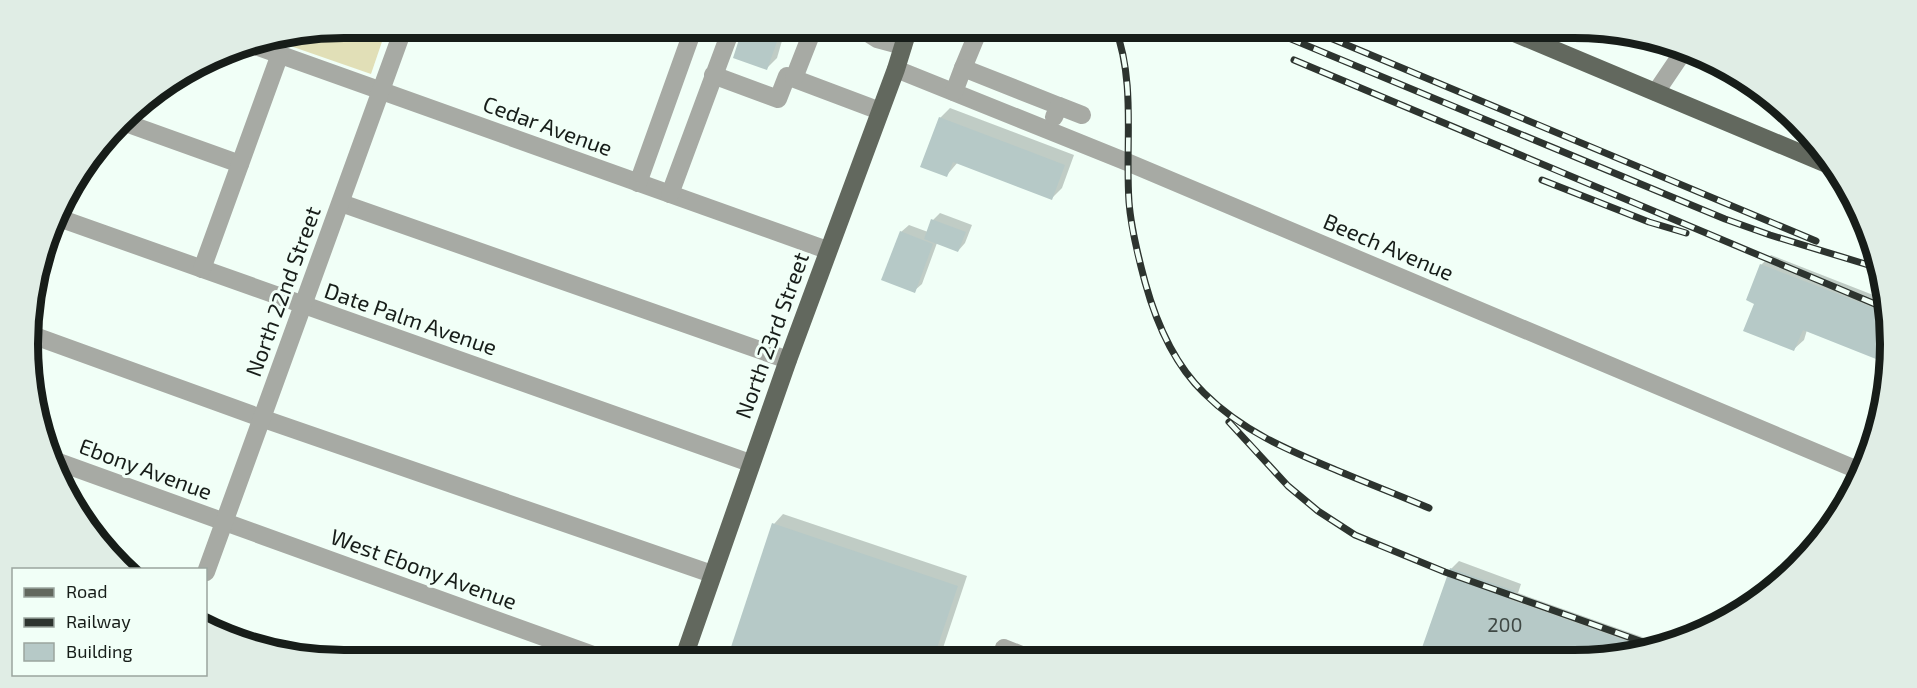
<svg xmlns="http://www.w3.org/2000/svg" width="1917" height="688" viewBox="0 0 1917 688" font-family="'Exo 2',sans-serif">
	<rect width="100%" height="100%" fill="#f1fff7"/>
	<!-- green -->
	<polygon fill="#e1dfb7" points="344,27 387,27 371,74 276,41"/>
	<!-- shadow -->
	<g fill="#0003">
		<polygon points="745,27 786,27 777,58 767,68"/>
		<polygon points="950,108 1074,155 1062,188 1052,198 958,162 947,175 940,118"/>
		<polygon points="940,213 972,225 965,243 958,251 937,243 922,284 914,291 901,232 909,225 928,232 933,220"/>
		<polygon points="1771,255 1886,300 1884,358 1807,330 1804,340 1794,349 1756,303 1761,265"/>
		<polygon points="783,514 967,576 939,660 775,660 733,646 774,524"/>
		<polygon points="1459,561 1521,584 1518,593 1662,644 1615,658 1419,659 1451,569"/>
	</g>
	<!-- building -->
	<g fill="#b6c9c7">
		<polygon points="743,27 779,27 777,32 780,33 767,70 733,58"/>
		<polygon points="939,117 1065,165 1052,200 953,162 947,177 920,167"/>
		<polygon points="931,219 966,232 958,252 924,239"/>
		<polygon points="900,231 933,244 915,293 881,280"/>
		<polygon points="1760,264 1887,313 1884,360 1881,361 1803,330 1794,351 1743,331 1754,304 1746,300"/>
		<polygon points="772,523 958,586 933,660 770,660 731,647"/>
		<polygon points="1450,568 1515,591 1511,600 1647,648 1615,658 1418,659"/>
	</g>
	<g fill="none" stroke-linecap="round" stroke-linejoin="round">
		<!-- minor -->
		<g stroke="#a7aaa4" stroke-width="18">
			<polyline points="858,27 877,39 903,46"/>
			<polyline points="253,45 827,250"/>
			<polyline points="963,68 980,27"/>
			<polyline points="896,69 1127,162 1860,471"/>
			<polyline points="713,75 778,99 787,76 880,111"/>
			<polyline points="794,78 814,27"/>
			<polyline points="954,92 963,68 1059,106"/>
			<polyline points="1656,92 1683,52"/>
			<polyline points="1054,117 1059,106 1082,115"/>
			<polyline points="123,122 240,164"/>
			<polyline points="638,183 694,27"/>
			<polyline points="670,194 732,27"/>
			<polyline points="341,203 788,360"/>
			<polyline points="56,217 750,463"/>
			<polyline points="202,269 280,54"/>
			<polyline points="32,335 261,418 712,574"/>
			<polyline points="53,460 607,660"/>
			<polyline points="206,572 404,27"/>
			<polyline points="1001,660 1004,648 1034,660"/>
		</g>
		<!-- major -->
		<g stroke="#62685e" stroke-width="18">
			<polyline points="1500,27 1829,165"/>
			<polyline points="683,660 788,360 896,69 909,27"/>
		</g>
		<!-- rail casing -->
		<g stroke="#2d342f" stroke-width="7">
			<g id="rail">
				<path d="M 1115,27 C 1136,83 1125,144 1129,202 C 1131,229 1138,256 1145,282 C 1156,322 1174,364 1204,393 C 1242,431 1288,450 1336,470 C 1367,483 1398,495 1429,508"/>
				<polyline points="1262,27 1725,219 1770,235 1875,267"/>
				<polyline points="1304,27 1816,241"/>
				<polyline points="1294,60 1887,309"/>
				<polyline points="1542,180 1649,222 1686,233"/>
				<polyline points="1229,422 1288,486 1318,511 1355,535 1445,572 1654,646"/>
			</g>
		</g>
		<!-- rail -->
		<use href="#rail" stroke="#f1fff7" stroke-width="4.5" stroke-dasharray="14" stroke-linecap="butt"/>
	</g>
	<g text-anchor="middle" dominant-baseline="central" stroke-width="6" stroke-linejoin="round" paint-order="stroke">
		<!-- number labels -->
		<g font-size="20" fill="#3f4844">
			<text x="1505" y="624">200</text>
		</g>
		<!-- street labels -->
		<g font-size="22" fill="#171d19" stroke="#f1fff7">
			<text transform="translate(548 125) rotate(20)">Cedar Avenue</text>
			<text transform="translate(1389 246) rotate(23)">Beech Avenue</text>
			<text transform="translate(282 291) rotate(-70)">North 22nd Street</text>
			<text transform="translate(411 318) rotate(19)">Date Palm Avenue</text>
			<text transform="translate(771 335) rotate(-70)">North 23rd Street</text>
			<text transform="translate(146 468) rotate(20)">Ebony Avenue</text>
			<text transform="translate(424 568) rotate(20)">West Ebony Avenue</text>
		</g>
	</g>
	<!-- crop -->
	<path d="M0 0H1917V688H0ZM344 38H1574A306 306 0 0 1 1880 344V344A306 306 0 0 1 1574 650H344A306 306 0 0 1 38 344V344A306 306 0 0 1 344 38Z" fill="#e0ede5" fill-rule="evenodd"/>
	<path fill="none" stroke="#171d19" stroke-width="8" d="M344 38H1574A306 306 0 0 1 1880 344V344A306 306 0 0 1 1574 650H344A306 306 0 0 1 38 344V344A306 306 0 0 1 344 38Z"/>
	<!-- legend -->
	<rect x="12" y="568" width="195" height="108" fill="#f1fff7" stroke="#9aa59e" stroke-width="1.5"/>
	<rect x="24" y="588" width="30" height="9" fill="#62685e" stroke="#9aa59e" stroke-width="1.5"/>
	<text x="66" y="598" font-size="18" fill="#171d19">Road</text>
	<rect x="24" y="618" width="30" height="9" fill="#2d342f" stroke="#9aa59e" stroke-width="1.5"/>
	<text x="66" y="628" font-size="18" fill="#171d19">Railway</text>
	<rect x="24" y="643" width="30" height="18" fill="#b6c9c7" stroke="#9aa59e" stroke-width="1.5"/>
	<text x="66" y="658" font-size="18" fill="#171d19">Building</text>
</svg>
